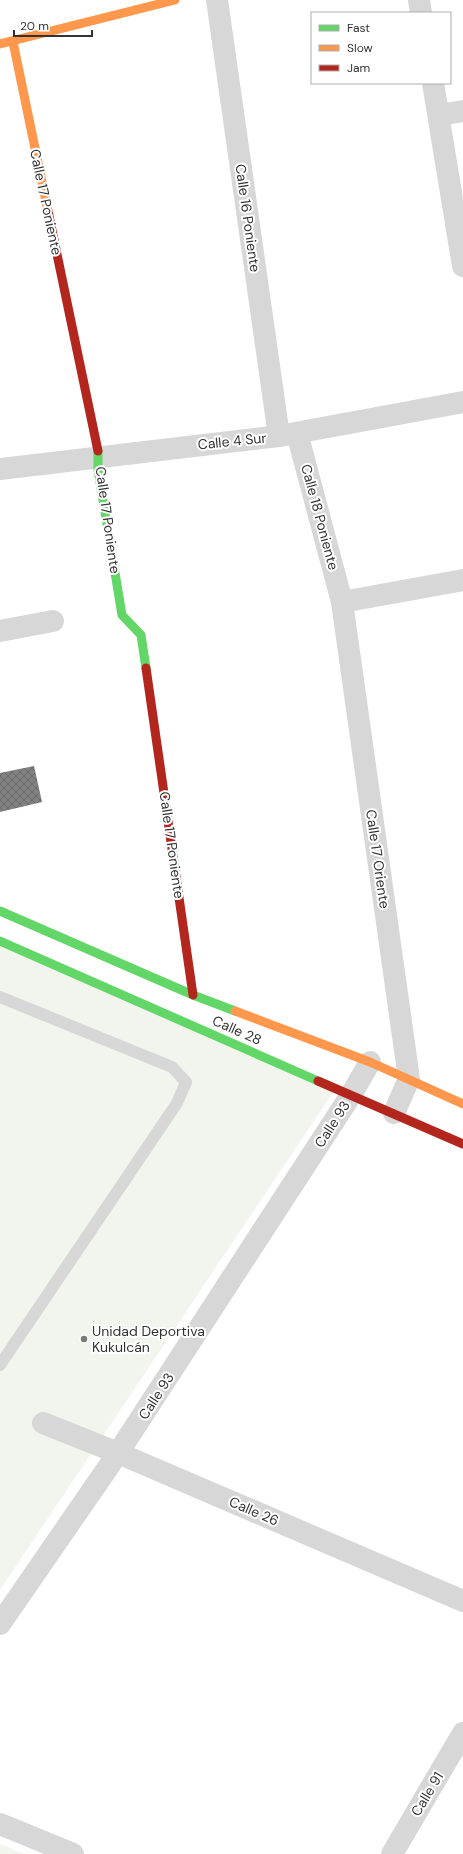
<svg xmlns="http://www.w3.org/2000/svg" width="463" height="1854" viewBox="0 0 463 1854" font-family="'DM Sans',sans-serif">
	<defs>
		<pattern id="building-cross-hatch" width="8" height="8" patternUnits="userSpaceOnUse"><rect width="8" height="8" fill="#818181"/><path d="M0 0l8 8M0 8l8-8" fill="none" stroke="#6a6a6a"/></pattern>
	</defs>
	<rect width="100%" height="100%" fill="#fff"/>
	<!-- garden -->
	<g fill="#f1f5ed">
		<polygon points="0,940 336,1088 0,1590"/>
		<polygon points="0,1844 24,1854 0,1854"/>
	</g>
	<!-- building -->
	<polygon fill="url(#building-cross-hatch)" points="34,766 42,802 0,812 0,773"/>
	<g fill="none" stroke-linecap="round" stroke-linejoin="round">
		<!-- lane -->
		<polyline stroke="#d7d7d7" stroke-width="12" points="0,997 172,1067 186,1082 177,1103 0,1365"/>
		<!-- street -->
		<g stroke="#d7d7d7" stroke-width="22">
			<polyline points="217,0 279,436"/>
			<polyline points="419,0 421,13"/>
			<polyline points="433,83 463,266"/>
			<polyline points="439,115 463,111"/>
			<polyline points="297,433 342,602 409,1079 394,1113"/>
			<polyline points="0,469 279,436 463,402"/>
			<polyline points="342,602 463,580"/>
			<polyline points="0,631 53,621"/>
			<polyline points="43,1423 118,1453 463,1601"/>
			<polyline points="0,1624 118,1453 351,1095 370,1062"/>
			<polyline points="0,1824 73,1854"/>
			<polyline points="392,1854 463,1733"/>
		</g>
		<!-- fast -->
		<g stroke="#63d668" stroke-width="9">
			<polyline points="98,451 98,470 122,615 141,635 146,668"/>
			<polyline points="0,911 193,995 235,1011"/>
			<polyline points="0,941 318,1081"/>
		</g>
		<!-- slow -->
		<g stroke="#ff974d" stroke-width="9">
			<polyline points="13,42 48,211"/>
			<polyline points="0,44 175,0"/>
			<polyline points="235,1011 370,1062 463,1104"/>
		</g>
		<!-- jam -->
		<g stroke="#b3261e" stroke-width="9">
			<polyline points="48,211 98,451"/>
			<polyline points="146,668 193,995"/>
			<polyline points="318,1081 463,1144"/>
		</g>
	</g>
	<!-- markers -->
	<circle fill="#7a7a7a" stroke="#fff" stroke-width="1.5" cx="84" cy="1339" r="4"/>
	<g text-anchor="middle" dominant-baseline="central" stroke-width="4" stroke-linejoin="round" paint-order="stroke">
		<!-- street labels -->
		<g font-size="14" fill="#333" stroke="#fff">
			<text transform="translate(46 202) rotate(78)">Calle 17 Poniente</text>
			<text transform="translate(248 218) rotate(82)">Calle 16 Poniente</text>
			<text transform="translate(232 441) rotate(-6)">Calle 4 Sur</text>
			<text transform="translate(320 517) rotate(75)">Calle 18 Poniente</text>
			<text transform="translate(108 520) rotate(82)">Calle 17 Poniente</text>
			<text transform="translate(172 845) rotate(82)">Calle 17 Poniente</text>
			<text transform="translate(378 859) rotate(82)">Calle 17 Oriente</text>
			<text transform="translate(237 1030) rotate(24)">Calle 28</text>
			<text transform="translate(332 1124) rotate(-57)">Calle 93</text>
			<text transform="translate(156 1396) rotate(-57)">Calle 93</text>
			<text transform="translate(254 1511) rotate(23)">Calle 26</text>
			<text transform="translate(427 1794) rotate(-59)">Calle 91</text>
		</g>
		<!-- poi labels -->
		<g font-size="14" fill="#333" stroke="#fff" text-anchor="start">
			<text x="92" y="1331">Unidad Deportiva<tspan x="92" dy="16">Kukulcán</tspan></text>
		</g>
	</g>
	<!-- legend -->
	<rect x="311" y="12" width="140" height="72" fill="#ffffff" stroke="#adadad"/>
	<rect x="319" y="25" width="20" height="6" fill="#63d668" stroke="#adadad"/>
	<text x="347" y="32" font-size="12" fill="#333333">Fast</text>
	<rect x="319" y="45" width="20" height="6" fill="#ff974d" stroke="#adadad"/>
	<text x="347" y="52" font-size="12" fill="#333333">Slow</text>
	<rect x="319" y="65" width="20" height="6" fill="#b3261e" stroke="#adadad"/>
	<text x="347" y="72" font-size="12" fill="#333333">Jam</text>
	<!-- scale -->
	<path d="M14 30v6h78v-6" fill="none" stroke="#333333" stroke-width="2"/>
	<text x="20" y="30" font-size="12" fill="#333333" stroke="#ffffff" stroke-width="3" paint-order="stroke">20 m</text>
</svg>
